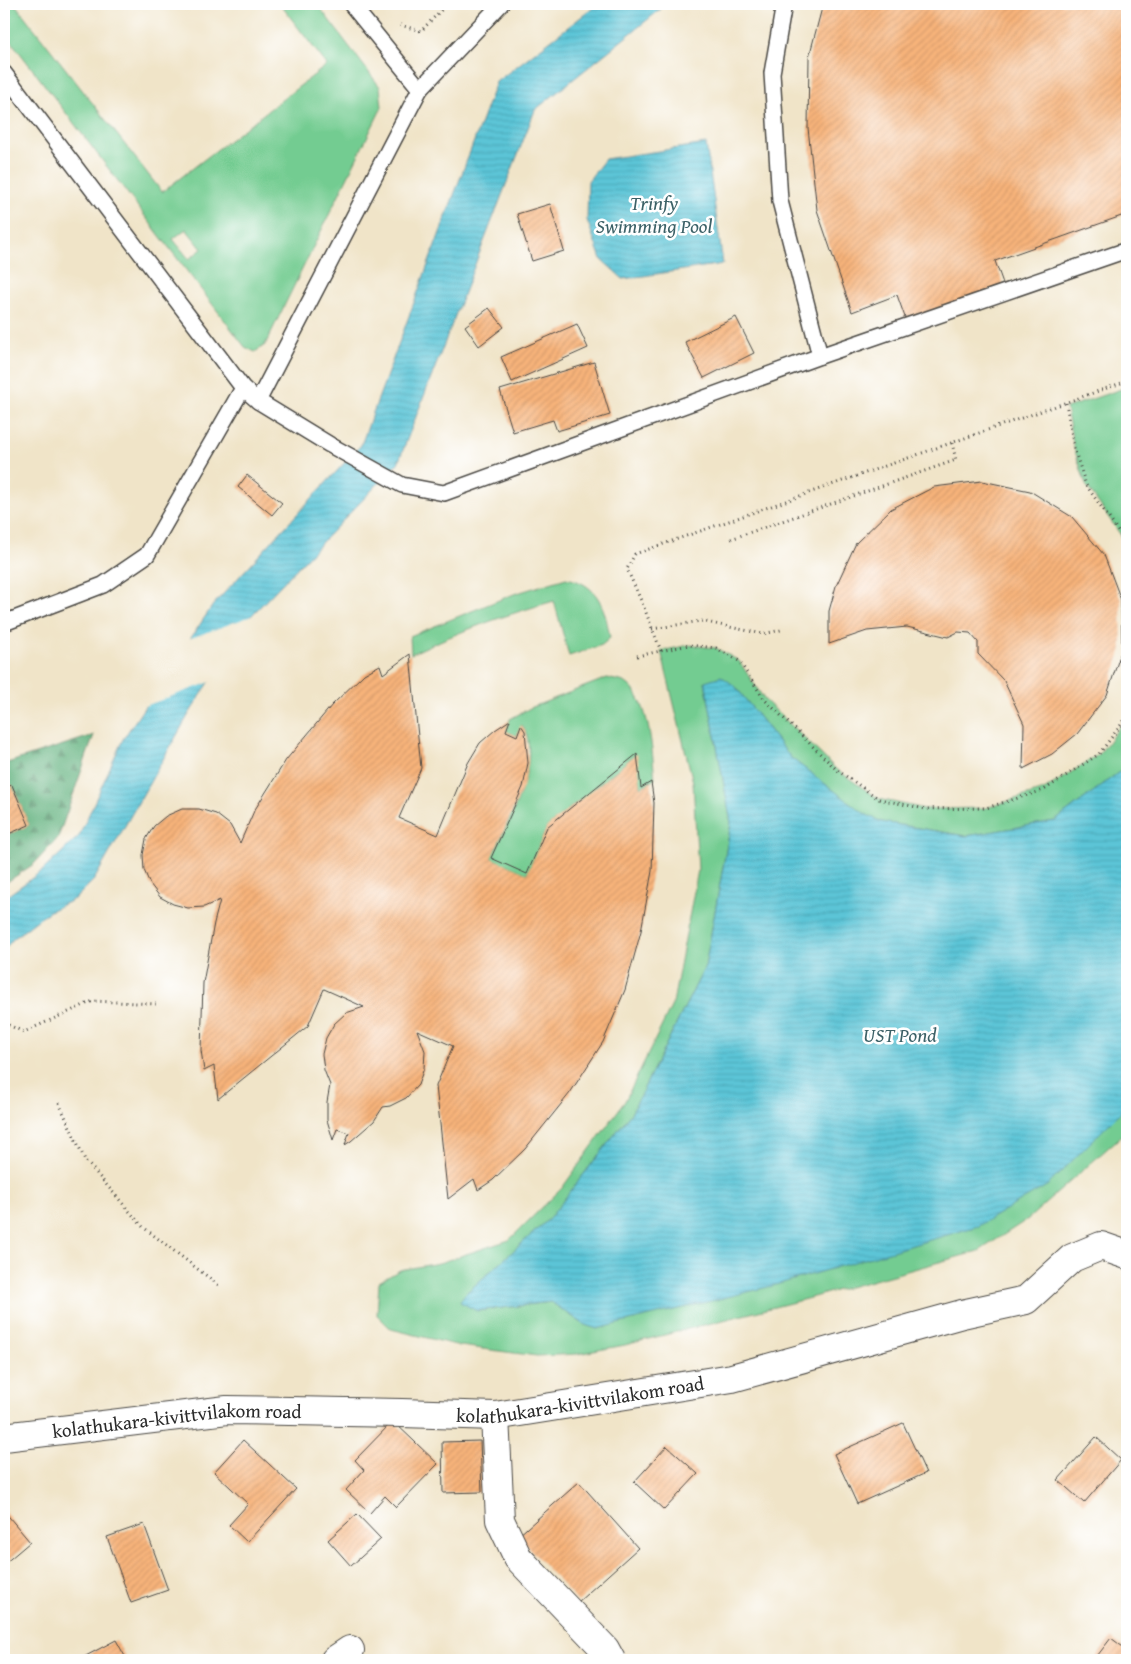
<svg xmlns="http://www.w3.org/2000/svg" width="1131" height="1664" viewBox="0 0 1131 1664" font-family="'Gentium Book Plus',serif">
	<defs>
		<pattern id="forest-firs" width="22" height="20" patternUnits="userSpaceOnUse" patternTransform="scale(1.25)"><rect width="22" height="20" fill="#5eb07b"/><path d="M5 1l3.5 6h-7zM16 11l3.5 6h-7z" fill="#4e8f65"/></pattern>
		<pattern id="water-rules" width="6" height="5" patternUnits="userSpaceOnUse" patternTransform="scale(1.25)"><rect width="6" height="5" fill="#5bc5d7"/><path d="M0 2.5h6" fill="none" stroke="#4fa9b9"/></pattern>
		<pattern id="building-hatch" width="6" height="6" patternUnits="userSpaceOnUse" patternTransform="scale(1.25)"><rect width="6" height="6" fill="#f7b37a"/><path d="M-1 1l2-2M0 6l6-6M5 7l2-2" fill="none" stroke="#d49a6a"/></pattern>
	</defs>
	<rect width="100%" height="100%" fill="#fff"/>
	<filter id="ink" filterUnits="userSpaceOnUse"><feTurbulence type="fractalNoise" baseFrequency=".02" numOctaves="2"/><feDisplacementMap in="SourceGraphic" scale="10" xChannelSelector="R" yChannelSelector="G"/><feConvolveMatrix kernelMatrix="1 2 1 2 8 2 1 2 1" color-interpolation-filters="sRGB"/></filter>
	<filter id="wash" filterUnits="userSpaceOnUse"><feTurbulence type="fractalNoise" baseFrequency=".0096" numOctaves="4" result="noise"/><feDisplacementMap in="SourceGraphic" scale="20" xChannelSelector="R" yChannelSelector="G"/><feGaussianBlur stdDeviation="1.12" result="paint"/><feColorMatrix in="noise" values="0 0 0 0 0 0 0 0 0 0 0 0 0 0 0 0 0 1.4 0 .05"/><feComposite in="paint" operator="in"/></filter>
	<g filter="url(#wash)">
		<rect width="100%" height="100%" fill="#f0e4c8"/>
		<!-- grass -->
		<g fill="#73cc91" stroke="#4f7c5e" fill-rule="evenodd">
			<path d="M 4,4 L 15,4 L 162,192 L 327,65 L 280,4 L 317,4 L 380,87 L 382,107 L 265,345 L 255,352 L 245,347 L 4,32 ZM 186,229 L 202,249 L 189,259 L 173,239 Z"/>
			<polygon points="1127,387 1127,544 1086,485 1074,448 1066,408"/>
			<path d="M 566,578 C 599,584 605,608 610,638 L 602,645 L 569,656 L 554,601 C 505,615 457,632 411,654 L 410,636 L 514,594 Z"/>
			<polygon points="689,645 716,648 739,661 764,699 837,770 879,799 925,809 986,808 1044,790 1099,754 1127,717 1127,766 1055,821 966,836 882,822 865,815 791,758 735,686 705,681 731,823 705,967 632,1112 549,1219 464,1295 477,1311 551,1302 585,1325 1048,1185 1127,1106 1127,1131 1028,1219 979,1251 806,1299 625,1345 578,1354 537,1356 460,1346 391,1329 377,1315 379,1282 400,1270 439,1263 509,1240 562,1188 625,1101 673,1003 698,870 693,782 661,651"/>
			<path d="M 607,678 C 612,680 621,680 626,683 C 650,699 652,752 655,779 L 641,787 L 636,754 L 547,827 L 527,874 L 491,858 C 507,824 544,761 522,725 L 517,736 L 506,731 L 510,719 L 530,708 Z"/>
		</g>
		<!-- forest -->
		<polygon fill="url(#forest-firs)" stroke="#446e53" points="94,735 58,838 34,864 4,884 4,836 29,825 12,785 4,788 4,764"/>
		<!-- water -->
		<g fill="url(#water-rules)" stroke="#437881">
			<polygon points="598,4 664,4 661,9 535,110 398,463 252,615 189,714 94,880 76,898 48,912 13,939 4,950 4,898 42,871 79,836 123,739 213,605 361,445 496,82"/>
			<polygon points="706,144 723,264 623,279 601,259 587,220 588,181 605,159"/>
			<polygon points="721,676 735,686 791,758 865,814 882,822 966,836 1055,821 1127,766 1127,1106 1048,1185 978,1226 772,1286 597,1329 585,1325 551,1302 477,1311 460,1302 464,1295 549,1219 632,1112 705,967 731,823 705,681"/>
		</g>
		<!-- pier -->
		<polygon fill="#f0e4c8" points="257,614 213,681 142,707 186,640"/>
		<g id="blocks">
			<!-- building -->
			<g fill="url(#building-hatch)">
				<polygon points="823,4 1127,4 1127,214 995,261 1004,286 906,320 897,295 852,312 817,210 808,128 809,57"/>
				<polygon points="550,204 564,251 532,261 517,214"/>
				<polygon points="489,308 504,327 479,346 465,326"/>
				<polygon points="736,317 754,353 704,378 685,342"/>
				<polygon points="577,324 588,348 512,382 501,357"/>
				<polygon points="594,362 610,415 557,431 553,420 513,432 500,390"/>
				<polygon points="247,475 282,503 272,515 238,487"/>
				<polygon points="982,481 1030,491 1072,517 1104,555 1121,600 1122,649 1107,695 1077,734 1052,754 1023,769 1024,724 1004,681 978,654 978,642 970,633 958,632 948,637 907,627 867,631 829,644 829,611 836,586 856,543 891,509 934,487"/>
				<polygon points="410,654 421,768 399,818 438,835 468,763 480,743 495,730 510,720 506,731 517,736 521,725 525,731 528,763 523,787 491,858 527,874 547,827 637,754 641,788 651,782 654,803 652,871 641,931 625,990 603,1042 570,1093 525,1149 493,1180 478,1190 474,1179 448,1199 436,1086 453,1046 417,1030 425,1051 424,1068 418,1085 406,1098 390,1106 383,1107 374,1121 351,1141 345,1145 349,1133 337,1129 333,1140 327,1120 327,1102 330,1085 324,1070 322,1054 326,1038 334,1024 346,1013 364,1007 324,989 308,1026 218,1099 214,1066 204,1071 201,1050 203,983 214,923 220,900 204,907 188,908 173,904 160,897 150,884 144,870 143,855 146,839 154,826 166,816 182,809 199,809 216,814 230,825 240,843 254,811 286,760 332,705 364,674 380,665 383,674"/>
				<polygon points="12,785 29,825 4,836 4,788"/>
				<polygon points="393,1421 438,1464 396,1507 385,1496 370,1513 346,1490 364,1470 355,1460"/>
				<polygon points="903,1423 926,1473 857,1504 834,1454"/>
				<polygon points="1096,1437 1121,1460 1084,1503 1058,1480"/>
				<polygon points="243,1440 296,1489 247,1542 229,1525 248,1504 214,1472"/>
				<polygon points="480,1441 482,1492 443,1493 442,1442"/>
				<polygon points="667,1446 698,1474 664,1510 634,1482"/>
				<polygon points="579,1482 638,1548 578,1602 518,1536"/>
				<polygon points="4,1511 30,1542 4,1564"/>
				<polygon points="357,1514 381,1539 351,1566 328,1540"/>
				<polygon points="144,1524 168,1590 131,1603 107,1537"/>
				<polygon points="1111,1638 1127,1650 1127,1660 1094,1660"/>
				<polygon points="116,1640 127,1660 83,1660 82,1658"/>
			</g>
		</g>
	</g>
	<g filter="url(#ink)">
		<use href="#blocks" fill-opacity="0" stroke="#494743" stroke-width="1"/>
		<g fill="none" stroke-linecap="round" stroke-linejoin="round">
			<!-- lane casing -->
			<g stroke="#494743" stroke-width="18">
				<g id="lane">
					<polyline points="784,4 772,73 780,201 820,356"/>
					<polyline points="4,73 243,388 258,401 330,445 402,485 444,493 820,356 1127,250"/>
					<polyline points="420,89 501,4"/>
					<polyline points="258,401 420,89 351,4"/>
					<polyline points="4,623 103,585 147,555 243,388"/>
				</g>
			</g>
			<!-- street casing -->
			<g stroke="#494743" stroke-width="30">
				<g id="street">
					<polyline points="495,1416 500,1520 518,1558 605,1649 611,1660"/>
					<path id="s1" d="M 4,1437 L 227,1410 L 402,1413 L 495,1416 L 732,1378 L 962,1314 L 1026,1300 L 1072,1258 L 1101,1246 L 1127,1255"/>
					<polyline points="335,1660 350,1650"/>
				</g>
			</g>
			<!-- path -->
			<g stroke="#494743" stroke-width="3" stroke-dasharray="1 4" stroke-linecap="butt">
				<polyline points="400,25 421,31 447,4"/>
				<polyline points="1066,403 1074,448 1086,485 1127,544"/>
				<polyline points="731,539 956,460 952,443"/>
				<polyline points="652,629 701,621 763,634 781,630"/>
				<polyline points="661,651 643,605 627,569 635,554 1127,381"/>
				<polyline points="637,656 689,645 716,648 739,661 764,699 837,770 879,799 925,809 986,808 1044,790 1099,754 1127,717"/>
				<polyline points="4,1023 24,1032 93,1001 156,1004"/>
				<polyline points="59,1103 85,1160 143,1227 221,1287"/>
			</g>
			<!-- lane -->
			<use href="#lane" stroke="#fff" stroke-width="15"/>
			<!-- street -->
			<use href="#street" stroke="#fff" stroke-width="28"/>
		</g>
	</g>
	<g text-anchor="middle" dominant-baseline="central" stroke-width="5" stroke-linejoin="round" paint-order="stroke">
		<!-- street labels -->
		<g font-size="19" fill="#2b2b2b" stroke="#fff">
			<text stroke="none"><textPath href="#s1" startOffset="579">kolathukara-kivittvilakom road</textPath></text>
			<text stroke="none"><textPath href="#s1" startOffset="174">kolathukara-kivittvilakom road</textPath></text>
		</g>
		<!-- water labels -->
		<g font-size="20" font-style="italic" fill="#3c6167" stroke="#fff">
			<text x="654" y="202">Trinfy<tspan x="654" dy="23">Swimming Pool</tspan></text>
			<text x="900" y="1034">UST Pond</text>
		</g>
	</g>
	<!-- margin -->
	<rect width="1131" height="1664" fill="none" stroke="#fff" stroke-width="20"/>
</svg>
